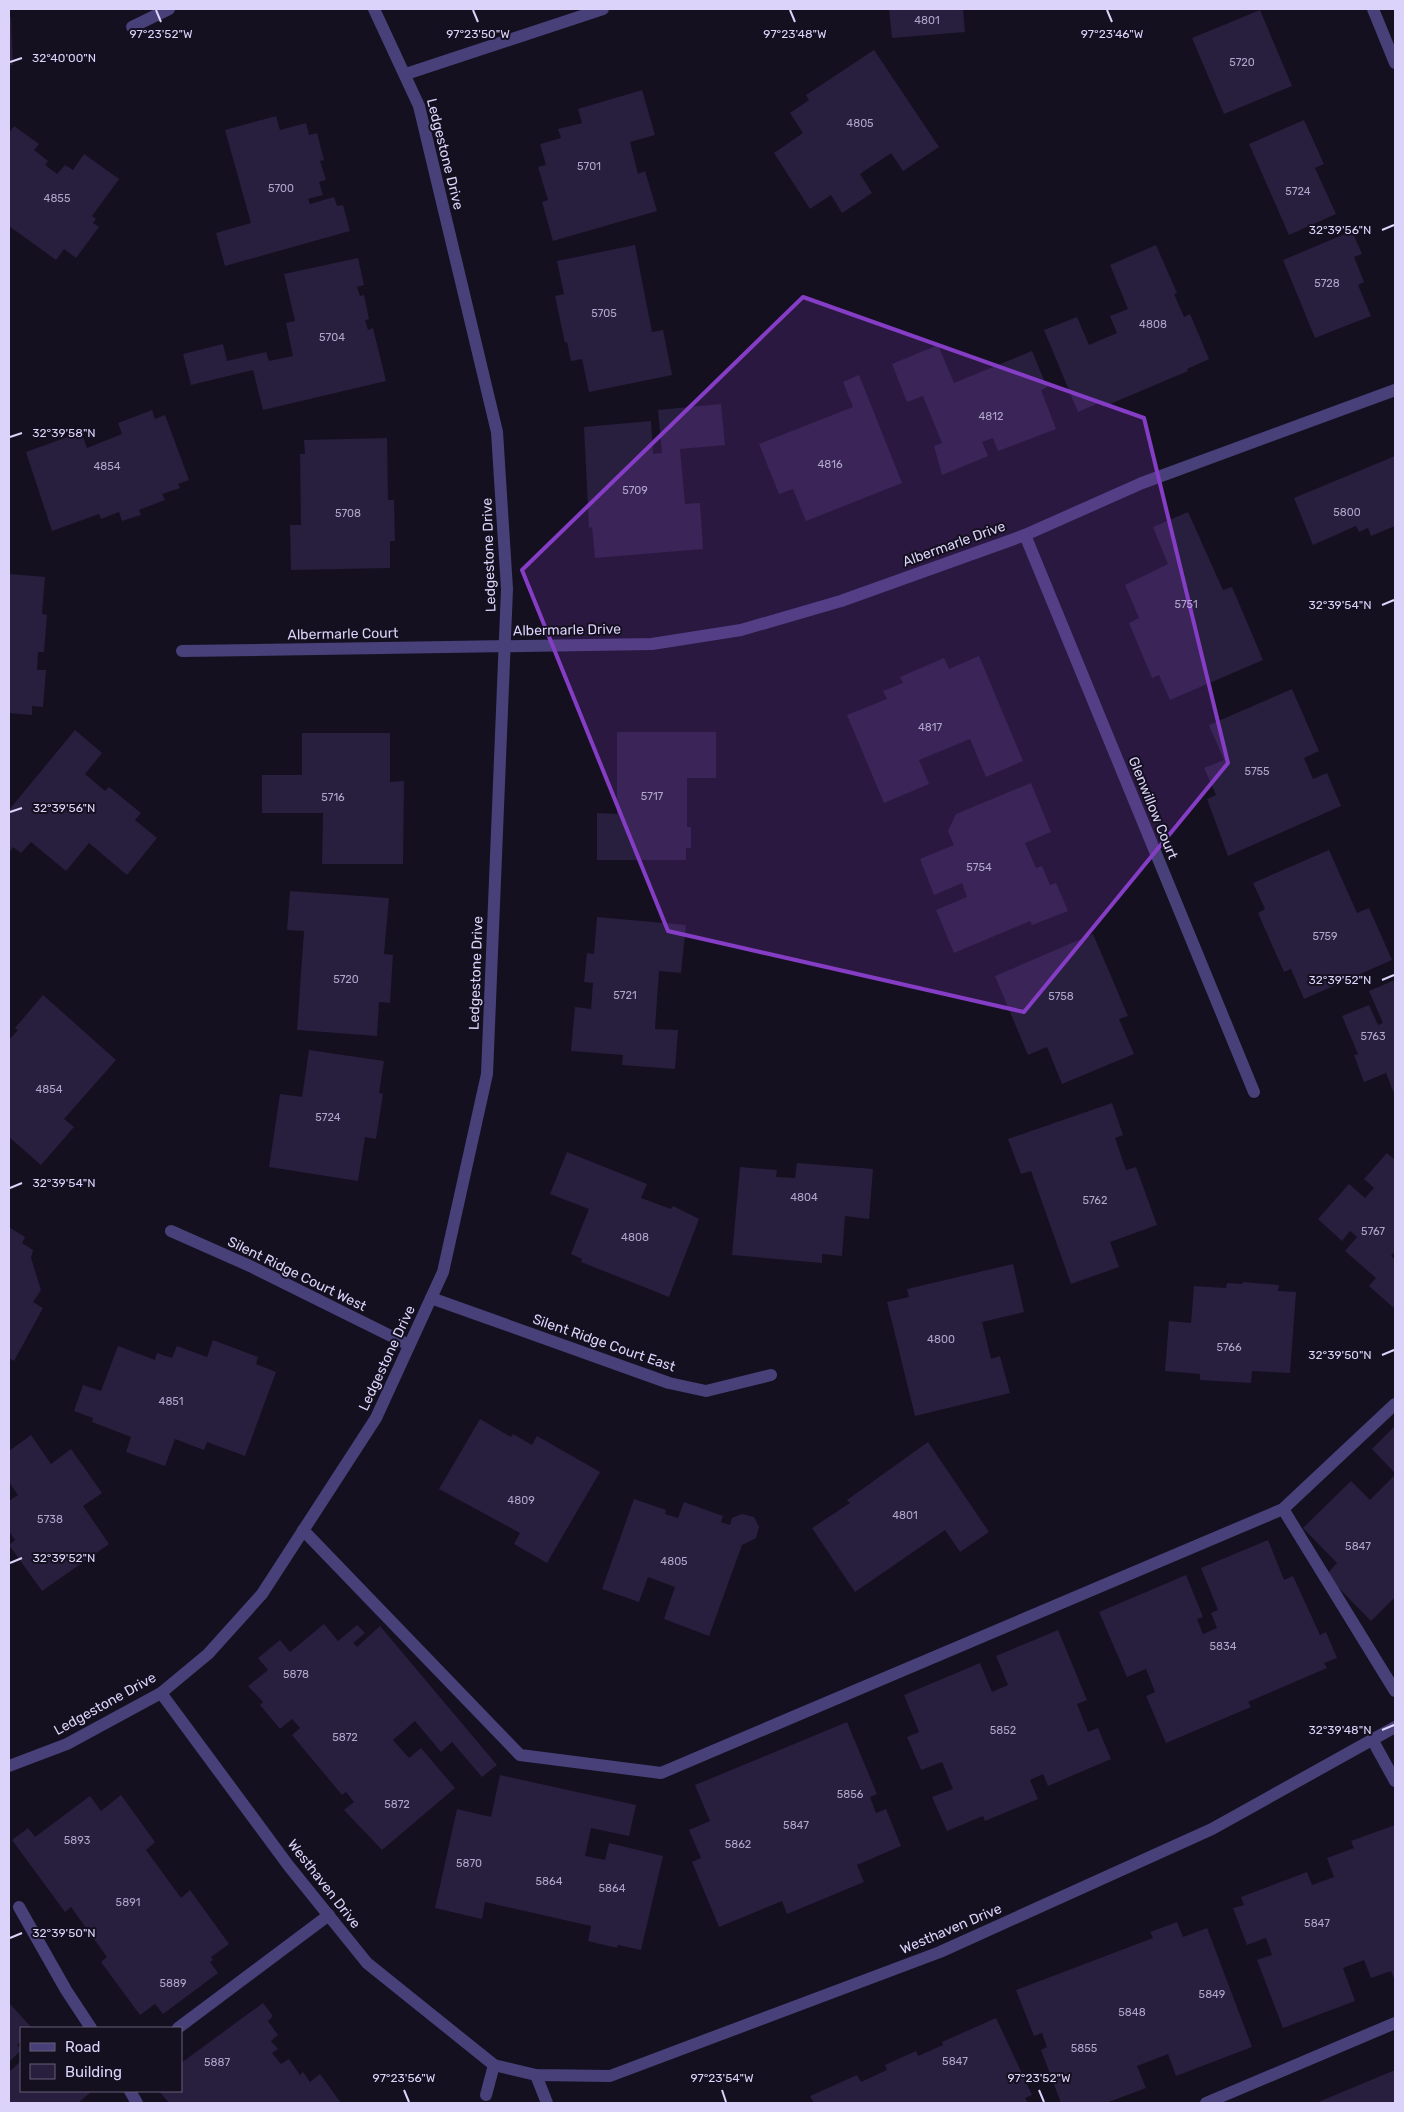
<svg xmlns="http://www.w3.org/2000/svg" width="1404" height="2112" viewBox="0 0 1404 2112" font-family="Rubik,sans-serif">
	<rect width="100%" height="100%" fill="#141020"/>
	<!-- building -->
	<g fill="#281e3e">
		<polygon points="889,9 963,9 965,32 892,38"/>
		<polygon points="1260,10 1292,86 1224,114 1192,38"/>
		<polygon points="9,17 11,17 13,65 9,65"/>
		<polygon points="874,50 939,147 903,171 891,153 860,174 872,193 842,213 831,195 810,209 774,153 803,133 790,113 809,100 806,95"/>
		<polygon points="642,90 655,135 630,142 638,174 645,171 657,211 553,241 542,202 548,200 538,167 546,165 540,144 561,138 558,129 582,123 578,109"/>
		<polygon points="276,116 280,130 306,123 309,135 317,133 324,160 320,161 326,180 319,182 323,195 308,199 310,204 334,197 337,206 343,205 350,231 225,266 216,233 251,223 225,130"/>
		<polygon points="1304,120 1324,164 1315,168 1336,214 1289,235 1249,144"/>
		<polygon points="14,126 39,144 34,150 48,161 45,165 57,174 65,165 73,170 84,154 119,179 92,216 96,219 93,223 99,227 76,258 64,249 56,260 9,226 9,133"/>
		<polygon points="1352,231 1362,254 1354,257 1364,282 1358,285 1371,316 1315,338 1283,260"/>
		<polygon points="635,245 652,332 663,330 672,375 589,392 582,359 571,361 567,342 565,343 555,296 564,294 557,261"/>
		<polygon points="1156,245 1177,293 1174,294 1184,317 1190,314 1209,359 1187,369 1188,371 1103,407 1101,402 1078,412 1044,330 1077,317 1089,345 1117,333 1110,316 1128,309 1110,265"/>
		<polygon points="358,258 364,285 357,287 360,296 364,295 369,319 365,320 368,330 373,328 386,381 263,410 253,370 191,385 183,354 223,344 227,361 266,352 269,361 293,356 286,323 295,321 284,274"/>
		<polygon points="938,345 954,383 1032,351 1047,387 1041,390 1056,429 998,451 993,438 982,442 988,456 942,475 934,446 942,443 923,396 907,402 892,364"/>
		<polygon points="859,375 902,483 806,521 793,489 779,494 759,444 853,407 843,382"/>
		<polygon points="721,404 725,445 680,449 685,504 700,503 703,549 595,558 592,527 589,528 584,427 651,421 653,454 662,453 658,410"/>
		<polygon points="152,410 155,419 165,415 189,480 178,484 180,488 162,494 165,500 139,510 141,515 122,521 119,512 101,519 99,514 52,531 26,452 81,432 87,448 122,434 118,423"/>
		<polygon points="387,438 388,500 394,500 395,541 390,541 390,568 291,570 290,525 301,525 300,454 305,454 304,440"/>
		<polygon points="1395,456 1395,526 1371,536 1368,528 1359,532 1356,526 1313,545 1294,498"/>
		<polygon points="1188,512 1223,590 1232,587 1263,660 1170,700 1159,675 1152,678 1129,623 1139,618 1125,585 1168,564 1153,527"/>
		<polygon points="9,574 45,577 42,614 47,615 44,652 38,652 37,670 46,670 43,707 32,706 32,715 9,713"/>
		<polygon points="979,656 1023,761 986,777 970,739 919,760 929,784 884,803 847,715 887,699 883,691 903,683 900,677 944,658 949,669"/>
		<polygon points="1292,689 1319,751 1304,758 1313,779 1327,773 1341,806 1228,856 1207,799 1216,795 1204,768 1224,760 1209,725"/>
		<polygon points="75,730 102,753 85,774 105,791 109,787 141,813 135,820 157,838 127,875 89,843 66,871 31,842 21,853 13,847 9,853 9,810"/>
		<polygon points="617,732 716,732 716,778 687,778 687,827 691,827 691,848 686,848 686,860 597,860 597,813 617,814"/>
		<polygon points="302,733 390,733 390,782 404,781 403,864 322,864 323,813 262,813 262,775 302,775"/>
		<polygon points="1031,783 1051,832 1025,843 1036,868 1042,866 1050,885 1056,883 1068,911 1032,925 1030,921 954,953 936,910 967,897 962,883 934,895 920,859 954,845 948,831 956,814"/>
		<polygon points="1329,850 1357,913 1369,908 1392,960 1304,999 1291,969 1284,972 1258,913 1265,909 1253,883"/>
		<polygon points="290,891 389,898 384,954 393,955 390,1003 379,1002 377,1036 297,1030 304,931 287,930"/>
		<polygon points="597,917 686,925 681,973 659,971 655,1029 678,1030 675,1069 622,1065 623,1055 571,1051 575,1007 591,1009 593,983 584,982 587,953 594,954"/>
		<polygon points="1093,934 1128,1016 1119,1019 1134,1054 1062,1084 1047,1047 1028,1055 995,976"/>
		<polygon points="1395,980 1395,1096 1386,1073 1364,1082 1354,1055 1358,1054 1342,1016 1369,1005 1378,1025 1383,1023 1369,991"/>
		<polygon points="43,995 116,1060 64,1119 74,1127 41,1165 9,1137 9,1040 18,1030 15,1028"/>
		<polygon points="309,1050 384,1061 379,1093 383,1094 376,1139 365,1137 358,1181 269,1167 280,1094 302,1097"/>
		<polygon points="1112,1103 1123,1135 1115,1138 1126,1170 1136,1167 1157,1225 1110,1242 1119,1267 1071,1284 1031,1171 1021,1174 1008,1139"/>
		<polygon points="567,1152 647,1184 641,1198 671,1209 673,1206 699,1219 669,1297 581,1262 582,1259 571,1254 589,1209 550,1194"/>
		<polygon points="1387,1153 1395,1160 1395,1251 1391,1256 1395,1260 1395,1309 1369,1286 1376,1278 1345,1251 1357,1237 1350,1231 1342,1241 1318,1219 1349,1184 1365,1198 1374,1188 1364,1179"/>
		<polygon points="797,1163 873,1169 869,1219 845,1216 842,1256 822,1254 822,1263 732,1255 740,1167 777,1170 776,1177 795,1178"/>
		<polygon points="9,1227 25,1237 22,1243 33,1250 31,1258 41,1290 33,1302 43,1308 14,1361 9,1358"/>
		<polygon points="1013,1264 1024,1312 982,1322 991,1359 1000,1356 1010,1393 915,1416 887,1302 909,1297 907,1289"/>
		<polygon points="1243,1282 1279,1285 1278,1291 1296,1292 1290,1373 1252,1371 1251,1383 1200,1380 1200,1374 1165,1371 1169,1321 1191,1323 1194,1286 1226,1288 1227,1283 1242,1284"/>
		<polygon points="213,1340 258,1357 256,1364 276,1372 245,1456 207,1442 204,1450 175,1439 165,1466 126,1452 131,1437 92,1422 93,1418 74,1411 83,1385 101,1391 118,1346 155,1360 157,1353 172,1358 177,1346 207,1357"/>
		<polygon points="480,1419 511,1437 513,1434 532,1445 537,1436 600,1472 547,1563 514,1544 520,1533 439,1489"/>
		<polygon points="1395,1426 1395,1473 1372,1449"/>
		<polygon points="31,1435 51,1464 71,1449 102,1493 83,1506 109,1544 42,1591 9,1545 15,1540 9,1531 9,1501 18,1495 9,1482 9,1451"/>
		<polygon points="928,1442 989,1532 960,1552 945,1530 855,1592 812,1528 850,1503 847,1500"/>
		<polygon points="1395,1475 1395,1597 1371,1621 1326,1575 1337,1563 1303,1528 1351,1481 1370,1500"/>
		<polygon points="634,1499 666,1510 665,1514 678,1518 684,1502 723,1516 721,1522 730,1525 732,1518 742,1514 754,1517 759,1527 756,1538 742,1545 709,1636 664,1619 675,1587 648,1577 639,1602 602,1589"/>
		<polygon points="1268,1540 1284,1580 1293,1576 1320,1635 1326,1632 1337,1658 1324,1663 1327,1668 1248,1702 1251,1707 1166,1743 1146,1696 1155,1692 1146,1669 1127,1677 1099,1612 1186,1575 1203,1617 1197,1619 1203,1634 1217,1628 1211,1613 1218,1610 1201,1568"/>
		<polygon points="324,1624 338,1641 357,1625 365,1633 353,1643 357,1647 380,1626 497,1765 482,1777 452,1742 441,1752 415,1721 393,1740 409,1758 421,1748 455,1788 382,1850 344,1810 354,1802 346,1792 342,1795 292,1735 300,1728 292,1719 280,1729 260,1705 263,1702 248,1686 268,1670 258,1658 280,1640 290,1652"/>
		<polygon points="1058,1630 1087,1700 1077,1704 1088,1732 1098,1728 1111,1759 1048,1786 1043,1774 1030,1780 1038,1799 985,1821 983,1816 947,1831 932,1797 953,1789 942,1762 921,1770 907,1737 919,1732 904,1695 980,1663 992,1692 1008,1685 996,1656"/>
		<polygon points="847,1722 877,1794 870,1797 876,1813 886,1809 901,1846 857,1865 864,1882 787,1914 782,1901 719,1927 692,1862 701,1858 689,1830 710,1821 695,1785"/>
		<polygon points="500,1775 636,1805 629,1836 591,1828 585,1856 605,1860 609,1843 663,1856 641,1950 618,1945 617,1948 588,1941 591,1926 485,1902 482,1919 435,1908 457,1809 491,1817"/>
		<polygon points="121,1795 155,1842 146,1850 181,1898 190,1890 229,1944 211,1957 213,1960 210,1962 218,1973 163,2014 155,2004 140,2015 101,1962 107,1957 71,1907 65,1912 12,1840 28,1828 35,1837 90,1796 101,1811"/>
		<polygon points="1395,1825 1395,1981 1391,1971 1371,1978 1364,1960 1343,1968 1355,2001 1283,2028 1257,1960 1272,1955 1266,1938 1247,1945 1233,1908 1244,1905 1241,1897 1307,1872 1312,1885 1334,1877 1327,1858 1354,1848 1351,1841"/>
		<polygon points="1177,1922 1183,1937 1207,1928 1252,2047 1176,2076 1168,2054 1137,2066 1146,2088 1106,2103 1061,2103 1041,2050 1047,2047 1042,2033 1034,2036 1016,1990 1153,1938 1150,1932"/>
		<polygon points="9,2003 32,2028 21,2028 21,2041 17,2045 21,2050 9,2062"/>
		<polygon points="263,2003 273,2016 268,2021 278,2035 271,2041 278,2049 272,2053 281,2064 289,2059 300,2075 303,2072 310,2082 320,2074 341,2103 169,2103 159,2091 181,2091 181,2063"/>
		<polygon points="996,2018 1032,2095 1025,2098 1028,2103 814,2103 810,2096 857,2075 861,2082 887,2070 885,2065 916,2051 918,2056 943,2045 942,2042"/>
		<polygon points="21,2061 21,2091 92,2091 78,2103 9,2103 9,2072"/>
		<polygon points="1395,2070 1395,2103 1316,2103"/>
	</g>
	<g fill="none" stroke-linecap="round" stroke-linejoin="round">
		<!-- lane -->
		<g stroke="#484079" stroke-width="12">
			<polyline points="1283,1509 1395,1691"/>
			<polyline points="303,1530 520,1755 661,1773 1283,1509 1395,1404"/>
			<polyline points="1373,1741 1395,1781"/>
			<polyline points="19,1907 66,1990 91,2028"/>
			<polyline points="178,2028 329,1915"/>
			<polyline points="536,2075 547,2103"/>
			<polyline points="130,2091 137,2103"/>
			<polyline points="1206,2103 1395,2023"/>
		</g>
		<!-- street -->
		<g stroke="#484079" stroke-width="12">
			<polyline points="1373,9 1395,63"/>
			<polyline points="132,27 169,9"/>
			<polyline points="406,74 603,9"/>
			<polyline points="1025,535 1254,1092"/>
			<polyline points="182,651 652,644 741,630 841,601 1025,535 1142,483 1395,390"/>
			<polyline points="171,1231 250,1266 409,1345"/>
			<polyline points="431,1298 669,1383 706,1391 771,1375"/>
			<polyline points="161,1693 288,1865 367,1963 494,2065 536,2075 610,2076 940,1952 1212,1829 1395,1727"/>
			<polyline points="9,1766 67,1744 161,1693 208,1654 262,1594 376,1418 443,1272 487,1074 507,589 497,432 419,106 374,9"/>
			<polyline points="486,2095 494,2065"/>
		</g>
	</g>
	<!-- marked area -->
	<path fill="#853dc5" fill-opacity="0.2" stroke="#853dc5" stroke-width="4" stroke-linejoin="round" d="M 803,297 L 1144,418 L 1228,763 L 1024,1012 L 668,931 L 522,570 Z"/>
	<!-- ticks -->
	<path fill="none" stroke="#dcd3fa" stroke-width="2" d="M 156,10 L 161,22M 473,10 L 478,22M 790,10 L 795,22M 1107,10 L 1112,22M 10,62 L 22,58M 1382,230 L 1394,225M 10,437 L 22,433M 1382,605 L 1394,600M 10,812 L 22,808M 1382,980 L 1394,975M 10,1188 L 22,1183M 1382,1355 L 1394,1350M 10,1563 L 22,1558M 1382,1730 L 1394,1725M 10,1938 L 22,1933M 404,2090 L 409,2102M 722,2090 L 726,2102M 1039,2090 L 1044,2102"/>
	<g text-anchor="middle" dominant-baseline="central" stroke-width="4" stroke-linejoin="round" paint-order="stroke">
		<!-- number labels -->
		<g font-size="11" fill="#afa6cb">
			<text x="927" y="20">4801</text>
			<text x="1242" y="62">5720</text>
			<text x="860" y="123">4805</text>
			<text x="589" y="166">5701</text>
			<text x="281" y="188">5700</text>
			<text x="1298" y="191">5724</text>
			<text x="57" y="198">4855</text>
			<text x="1327" y="283">5728</text>
			<text x="604" y="313">5705</text>
			<text x="1153" y="324">4808</text>
			<text x="332" y="337">5704</text>
			<text x="991" y="416">4812</text>
			<text x="830" y="464">4816</text>
			<text x="107" y="466">4854</text>
			<text x="635" y="490">5709</text>
			<text x="1347" y="512">5800</text>
			<text x="348" y="513">5708</text>
			<text x="1186" y="604">5751</text>
			<text x="930" y="727">4817</text>
			<text x="1257" y="771">5755</text>
			<text x="652" y="796">5717</text>
			<text x="333" y="797">5716</text>
			<text x="979" y="867">5754</text>
			<text x="1325" y="936">5759</text>
			<text x="346" y="979">5720</text>
			<text x="625" y="995">5721</text>
			<text x="1061" y="996">5758</text>
			<text x="1373" y="1036">5763</text>
			<text x="49" y="1089">4854</text>
			<text x="328" y="1117">5724</text>
			<text x="804" y="1197">4804</text>
			<text x="1095" y="1200">5762</text>
			<text x="1373" y="1231">5767</text>
			<text x="635" y="1237">4808</text>
			<text x="941" y="1339">4800</text>
			<text x="1229" y="1347">5766</text>
			<text x="171" y="1401">4851</text>
			<text x="521" y="1500">4809</text>
			<text x="905" y="1515">4801</text>
			<text x="50" y="1519">5738</text>
			<text x="1358" y="1546">5847</text>
			<text x="674" y="1561">4805</text>
			<text x="1223" y="1646">5834</text>
			<text x="296" y="1674">5878</text>
			<text x="1003" y="1730">5852</text>
			<text x="345" y="1737">5872</text>
			<text x="850" y="1794">5856</text>
			<text x="397" y="1804">5872</text>
			<text x="796" y="1825">5847</text>
			<text x="77" y="1840">5893</text>
			<text x="738" y="1844">5862</text>
			<text x="469" y="1863">5870</text>
			<text x="549" y="1881">5864</text>
			<text x="612" y="1888">5864</text>
			<text x="128" y="1902">5891</text>
			<text x="1317" y="1923">5847</text>
			<text x="173" y="1983">5889</text>
			<text x="1212" y="1994">5849</text>
			<text x="1132" y="2012">5848</text>
			<text x="1084" y="2048">5855</text>
			<text x="955" y="2061">5847</text>
			<text x="217" y="2062">5887</text>
		</g>
		<!-- street labels -->
		<g font-size="14" fill="#dcd3fa" stroke="#141020">
			<text transform="translate(445 154) rotate(76)">Ledgestone Drive</text>
			<text transform="translate(954 544) rotate(-20)">Albermarle Drive</text>
			<text transform="translate(489 555) rotate(-92)">Ledgestone Drive</text>
			<text transform="translate(567 630) rotate(-1)">Albermarle Drive</text>
			<text transform="translate(343 634) rotate(-1)">Albermarle Court</text>
			<text transform="translate(1153 808) rotate(68)">Glenwillow Court</text>
			<text transform="translate(476 973) rotate(-88)">Ledgestone Drive</text>
			<text transform="translate(297 1274) rotate(26)">Silent Ridge Court West</text>
			<text transform="translate(604 1343) rotate(19)">Silent Ridge Court East</text>
			<text transform="translate(387 1358) rotate(-65)">Ledgestone Drive</text>
			<text transform="translate(105 1704) rotate(-29)">Ledgestone Drive</text>
			<text transform="translate(324 1884) rotate(52)">Westhaven Drive</text>
			<text transform="translate(951 1929) rotate(-23)">Westhaven Drive</text>
		</g>
	</g>
	<g font-size="12" text-anchor="middle" fill="#dcd3fa" stroke="#141020" stroke-width="4" stroke-linejoin="round" paint-order="stroke">
		<text x="161" y="38">97°23'52"W</text>
		<text x="478" y="38">97°23'50"W</text>
		<text x="795" y="38">97°23'48"W</text>
		<text x="1112" y="38">97°23'46"W</text>
		<text x="64" y="62">32°40'00"N</text>
		<text x="1340" y="234">32°39'56"N</text>
		<text x="64" y="437">32°39'58"N</text>
		<text x="1340" y="609">32°39'54"N</text>
		<text x="64" y="812">32°39'56"N</text>
		<text x="1340" y="984">32°39'52"N</text>
		<text x="64" y="1187">32°39'54"N</text>
		<text x="1340" y="1359">32°39'50"N</text>
		<text x="64" y="1562">32°39'52"N</text>
		<text x="1340" y="1734">32°39'48"N</text>
		<text x="64" y="1937">32°39'50"N</text>
		<text x="404" y="2082">97°23'56"W</text>
		<text x="722" y="2082">97°23'54"W</text>
		<text x="1039" y="2082">97°23'52"W</text>
	</g>
	<!-- border -->
	<rect width="1404" height="2112" fill="none" stroke="#dcd3fa" stroke-width="20"/>
	<!-- legend -->
	<rect x="20" y="2027" width="162" height="65" fill="#141020" stroke="#645e77"/>
	<rect x="30" y="2043" width="25" height="8" fill="#484079" stroke="#645e77"/>
	<text x="65" y="2052" font-size="15" fill="#dcd3fa">Road</text>
	<rect x="30" y="2064" width="25" height="15" fill="#281e3e" stroke="#645e77"/>
	<text x="65" y="2077" font-size="15" fill="#dcd3fa">Building</text>
</svg>
